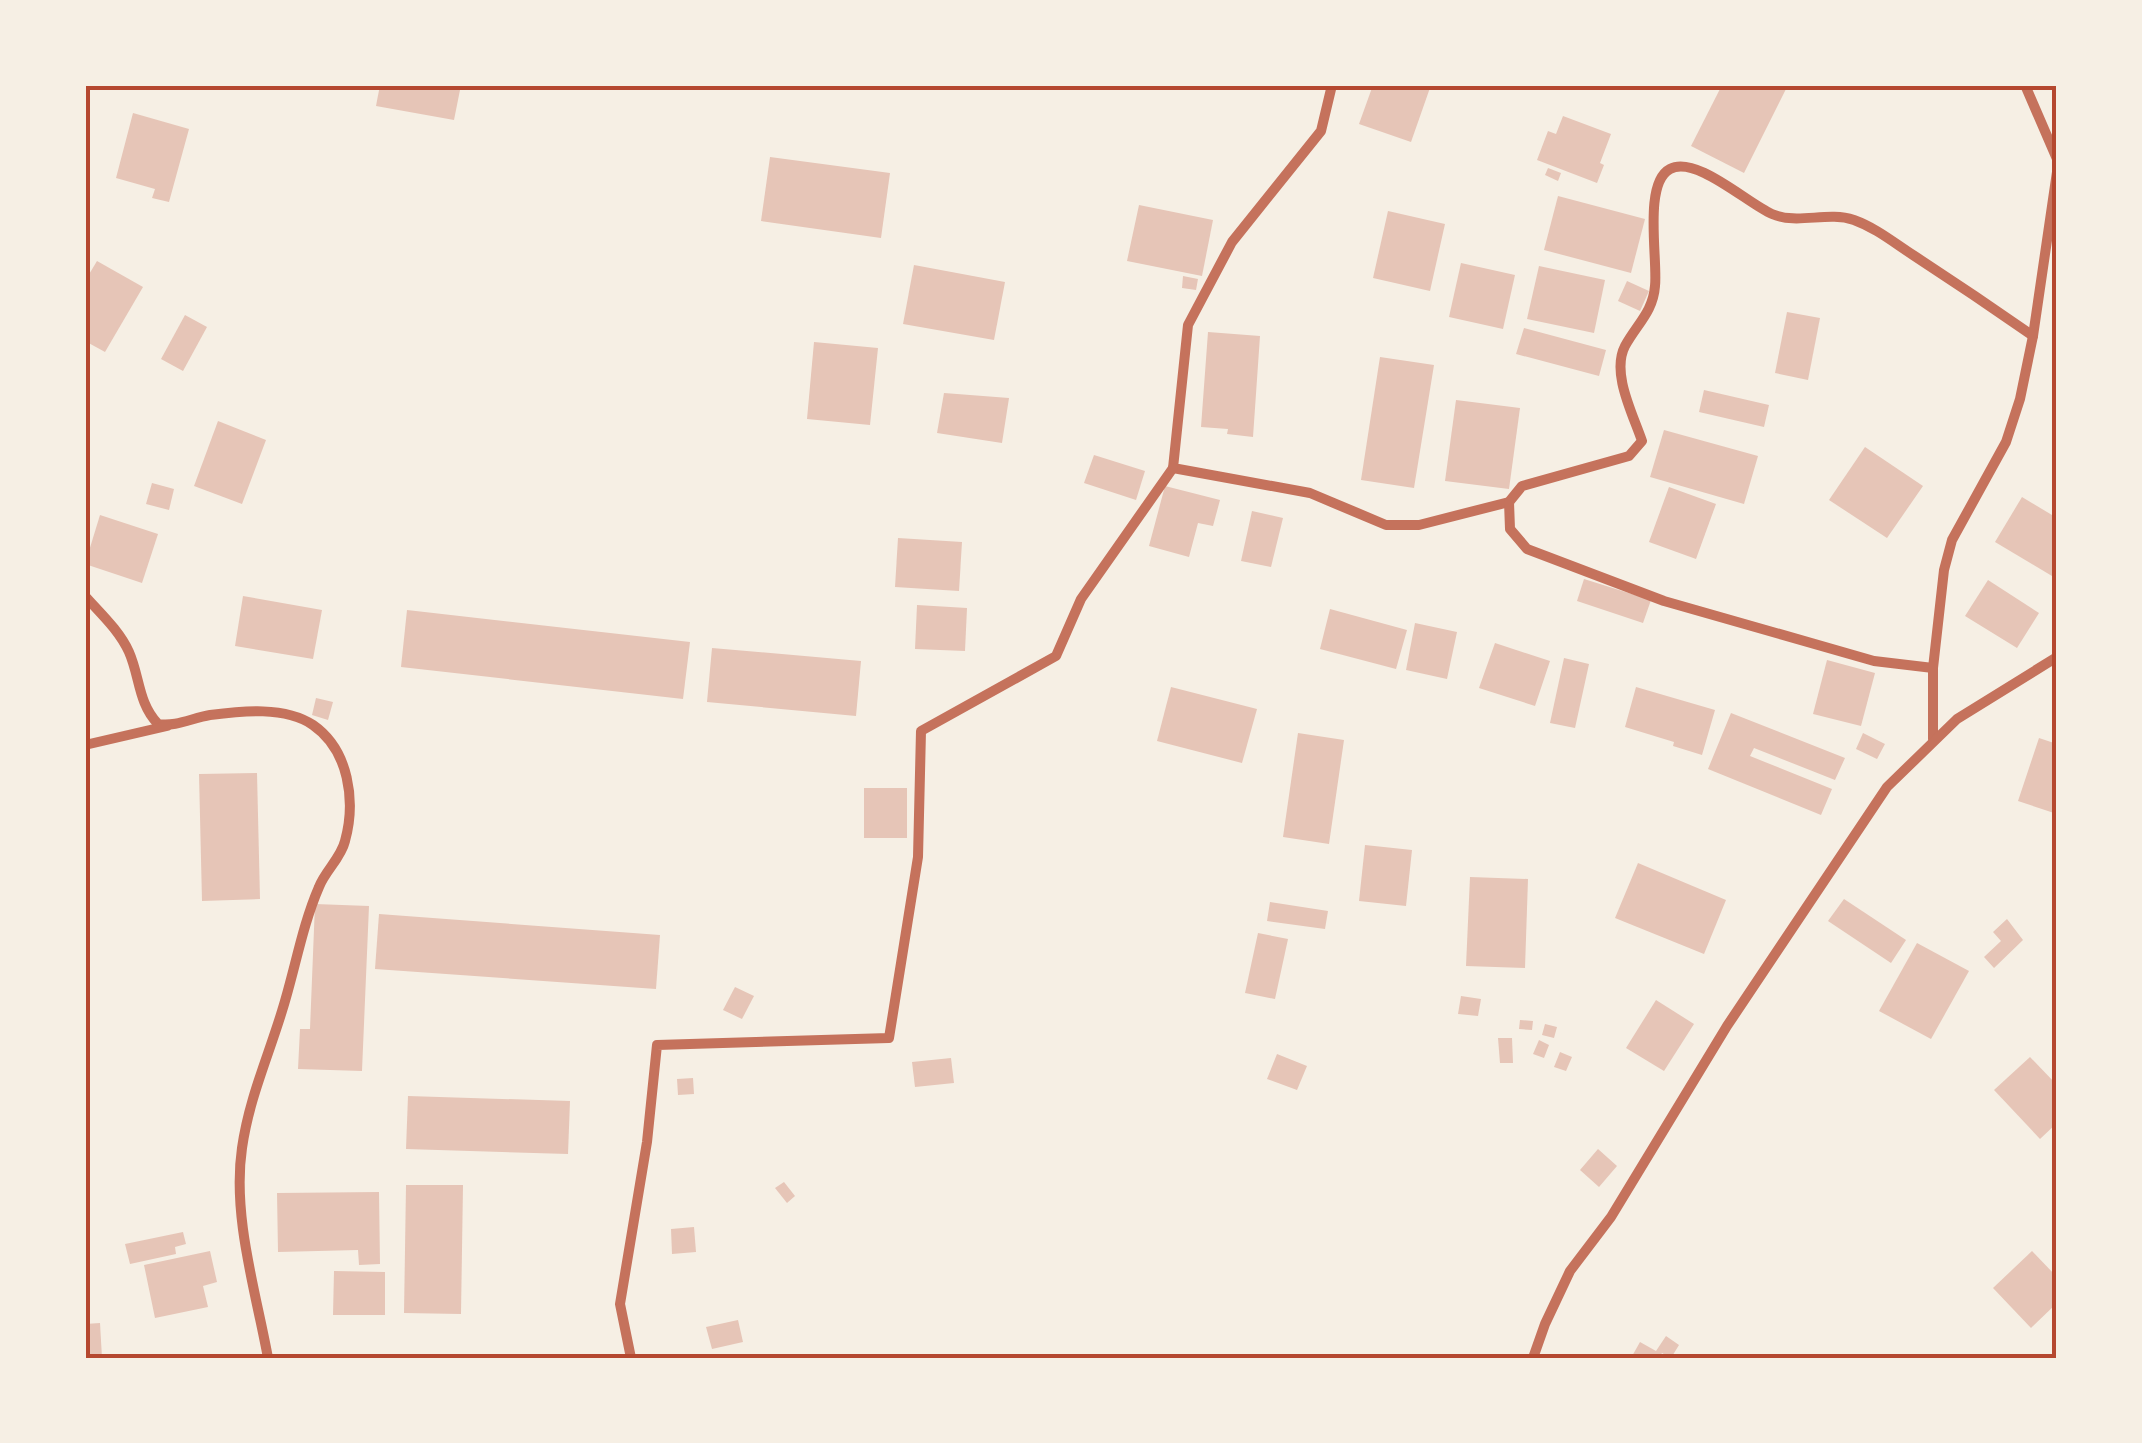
<svg xmlns="http://www.w3.org/2000/svg" width="2142" height="1443" viewBox="0 0 2142 1443" font-family="'Space Grotesk',sans-serif">
	<rect width="100%" height="100%" fill="#f6efe4"/>
	<!-- building -->
	<g fill="#e6c5b7">
		<polygon points="380,85 461,85 454,120 376,106"/>
		<polygon points="1373,85 1431,85 1411,142 1359,124"/>
		<polygon points="1722,85 1788,85 1744,173 1691,146"/>
		<polygon points="133,113 189,129 169,202 152,198 155,189 116,178"/>
		<polygon points="1563,116 1611,134 1600,163 1604,165 1597,183 1537,160 1548,131 1556,134"/>
		<polygon points="770,157 890,173 881,238 761,221"/>
		<polygon points="1548,168 1561,173 1558,181 1545,175"/>
		<polygon points="1558,196 1645,219 1631,273 1544,250"/>
		<polygon points="1139,205 1213,220 1202,276 1127,261"/>
		<polygon points="1388,211 1445,224 1430,291 1373,278"/>
		<polygon points="97,261 143,287 105,352 85,341 85,281"/>
		<polygon points="1461,263 1515,275 1503,329 1449,317"/>
		<polygon points="914,265 1005,282 994,340 903,324"/>
		<polygon points="1539,266 1605,280 1594,333 1527,319"/>
		<polygon points="1183,276 1198,279 1196,290 1182,288"/>
		<polygon points="1627,281 1649,291 1640,311 1618,301"/>
		<polygon points="1787,312 1820,318 1808,380 1775,373"/>
		<polygon points="185,315 207,327 183,371 161,359"/>
		<polygon points="1524,328 1606,350 1599,376 1516,354"/>
		<polygon points="1208,332 1260,336 1253,437 1227,434 1228,429 1201,427"/>
		<polygon points="814,342 878,348 870,425 807,419"/>
		<polygon points="1380,357 1434,365 1414,488 1361,480"/>
		<polygon points="1704,390 1769,405 1764,427 1699,412"/>
		<polygon points="944,393 1009,398 1002,443 937,433"/>
		<polygon points="1456,400 1520,408 1509,489 1445,481"/>
		<polygon points="218,421 266,440 242,504 194,486"/>
		<polygon points="1664,430 1758,456 1744,504 1650,477"/>
		<polygon points="1865,447 1923,486 1887,538 1829,500"/>
		<polygon points="1094,455 1145,471 1136,500 1084,483"/>
		<polygon points="152,483 174,489 169,510 146,504"/>
		<polygon points="1165,486 1220,500 1213,526 1198,523 1189,557 1149,546"/>
		<polygon points="1669,487 1716,504 1696,559 1649,542"/>
		<polygon points="2022,497 2057,518 2057,579 1995,542"/>
		<polygon points="1252,511 1283,518 1271,567 1241,561"/>
		<polygon points="100,515 158,534 142,583 85,564"/>
		<polygon points="898,538 962,542 959,591 895,587"/>
		<polygon points="1584,579 1651,600 1643,623 1577,601"/>
		<polygon points="1988,580 2039,613 2017,648 1965,616"/>
		<polygon points="243,596 322,610 313,659 235,646"/>
		<polygon points="917,605 967,608 965,651 915,649"/>
		<polygon points="1330,609 1407,630 1396,669 1320,649"/>
		<polygon points="407,610 690,642 683,699 401,667"/>
		<polygon points="1415,623 1457,632 1447,679 1406,670"/>
		<polygon points="1495,643 1550,661 1535,706 1479,688"/>
		<polygon points="712,648 861,661 856,716 707,702"/>
		<polygon points="1564,658 1589,664 1575,728 1550,723"/>
		<polygon points="1827,660 1875,673 1861,726 1813,714"/>
		<polygon points="1171,687 1257,709 1242,763 1157,741"/>
		<polygon points="1636,687 1715,710 1702,755 1673,746 1674,742 1625,727"/>
		<polygon points="316,698 333,702 328,720 312,715"/>
		<polygon points="1731,713 1845,758 1835,780 1754,748 1750,756 1832,789 1821,815 1708,769"/>
		<polygon points="1298,733 1344,740 1329,844 1283,837"/>
		<polygon points="1863,733 1885,744 1877,759 1856,749"/>
		<polygon points="2039,738 2057,744 2057,814 2018,801"/>
		<polygon points="257,773 260,899 202,901 199,774"/>
		<rect x="864" y="788" width="43" height="50"/>
		<polygon points="1365,845 1412,850 1406,906 1359,901"/>
		<polygon points="1638,863 1726,900 1704,954 1615,918"/>
		<polygon points="1470,877 1528,879 1525,968 1466,966"/>
		<polygon points="1844,899 1906,940 1891,963 1828,921"/>
		<polygon points="1270,902 1328,911 1325,929 1267,921"/>
		<polygon points="315,904 369,906 362,1071 298,1069 300,1029 310,1029"/>
		<polygon points="379,914 660,935 656,989 375,969"/>
		<polygon points="2007,919 2023,940 1994,968 1984,957 2001,941 1993,932"/>
		<polygon points="1258,933 1288,939 1275,999 1245,993"/>
		<polygon points="1917,943 1969,971 1931,1039 1879,1011"/>
		<polygon points="735,987 754,996 742,1019 723,1010"/>
		<polygon points="1461,996 1481,999 1478,1016 1458,1014"/>
		<polygon points="1656,1000 1694,1024 1664,1071 1626,1048"/>
		<polygon points="1520,1020 1533,1021 1532,1030 1519,1029"/>
		<polygon points="1545,1024 1557,1027 1554,1038 1542,1035"/>
		<polygon points="1498,1038 1512,1038 1513,1063 1500,1063"/>
		<polygon points="1539,1040 1549,1045 1544,1058 1533,1054"/>
		<polygon points="1560,1052 1572,1057 1566,1071 1554,1067"/>
		<polygon points="1277,1054 1307,1066 1297,1090 1267,1079"/>
		<polygon points="2030,1057 2057,1085 2057,1123 2040,1139 1994,1090"/>
		<polygon points="951,1058 954,1083 915,1087 912,1062"/>
		<polygon points="693,1078 694,1094 678,1095 677,1079"/>
		<polygon points="408,1096 570,1101 568,1154 406,1149"/>
		<polygon points="1598,1149 1617,1166 1599,1187 1580,1170"/>
		<polygon points="784,1182 795,1196 787,1203 775,1188"/>
		<polygon points="406,1185 463,1185 461,1314 404,1313"/>
		<polygon points="379,1192 380,1264 359,1265 358,1250 278,1252 277,1193"/>
		<polygon points="694,1227 696,1252 672,1254 671,1229"/>
		<polygon points="183,1232 186,1244 175,1247 176,1254 130,1264 125,1244"/>
		<polygon points="210,1251 217,1282 203,1286 208,1307 155,1318 144,1265"/>
		<polygon points="2032,1251 2057,1277 2057,1303 2031,1328 1993,1288"/>
		<polygon points="334,1271 385,1272 385,1315 333,1315"/>
		<polygon points="738,1320 743,1342 712,1349 706,1327"/>
		<polygon points="100,1323 102,1358 85,1358 85,1324"/>
		<polygon points="1666,1336 1679,1345 1671,1358 1662,1353 1659,1358 1631,1358 1640,1342 1656,1351"/>
	</g>
	<g fill="none" stroke-linecap="round" stroke-linejoin="round">
		<!-- minor -->
		<g stroke="#c5725c" stroke-width="10">
			<path d="M 1332,85 L 1321,131 L 1232,242 L 1188,325 L 1173,468 L 1310,493 L 1386,525 L 1419,525 L 1509,502 L 1522,486 L 1629,456 L 1642,441 C 1633,414 1611,373 1625,346 C 1637,324 1653,312 1655,286 C 1658,260 1643,183 1670,169 C 1696,155 1748,204 1772,214 C 1798,225 1827,211 1854,220 C 1876,228 1893,242 1913,255 C 1953,281 1993,308 2033,336"/>
			<polyline points="2025,85 2057,159"/>
			<polyline points="1509,502 1510,529 1527,549 1664,601 1874,661 1933,668"/>
			<path d="M 85,596 C 100,613 119,630 129,652 C 140,677 138,703 158,724 C 176,727 192,718 210,715 C 242,711 285,706 313,725 C 349,750 356,801 345,841 C 341,858 325,871 319,887 C 302,926 295,970 282,1011 C 268,1057 249,1099 242,1148 C 232,1216 256,1292 268,1358"/>
			<polyline points="1933,739 1933,668 1944,570 1952,540 2006,442 2020,399 2033,336 2057,172"/>
			<polyline points="85,745 167,726"/>
			<polyline points="631,1358 620,1304 647,1142 657,1045 889,1038 918,857 921,731 1056,656 1081,599 1173,468"/>
			<polyline points="1533,1358 1545,1324 1570,1271 1611,1217 1727,1026 1887,787 1957,719 2057,657"/>
		</g>
	</g>
	<!-- border -->
	<rect width="2142" height="1443" fill="none" stroke="#f6efe4" stroke-width="175"/>
	<rect x="88" y="88" width="1966" height="1268" fill="none" stroke="#b5482f" stroke-width="4"/>
</svg>
